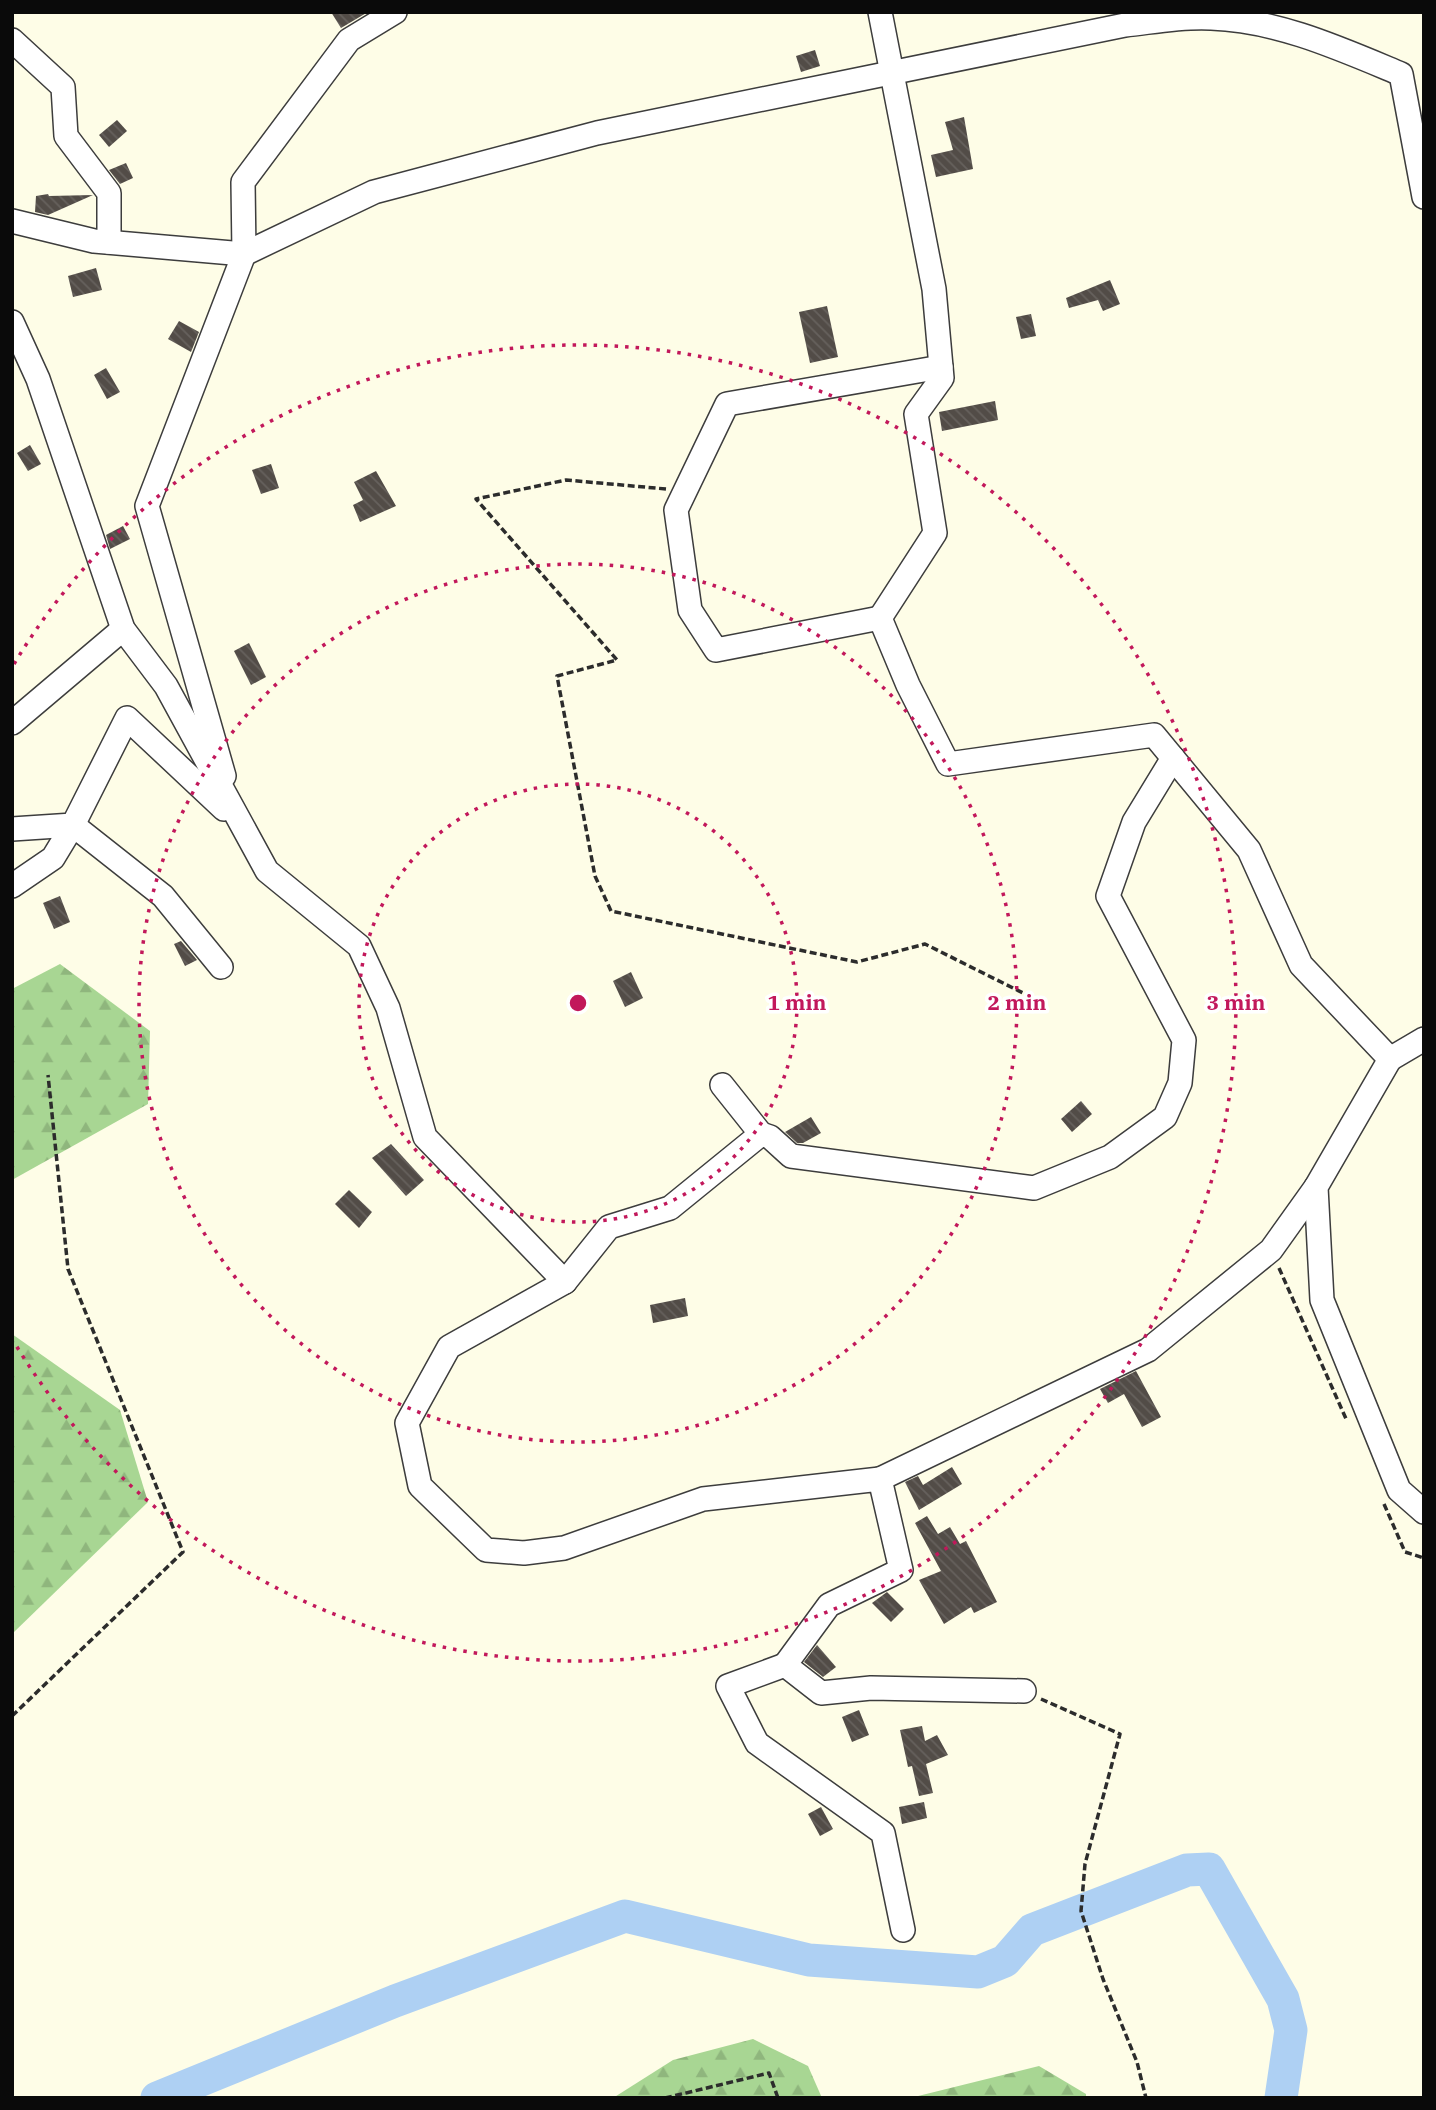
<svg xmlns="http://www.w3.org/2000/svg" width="1436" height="2110" viewBox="0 0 1436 2110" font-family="'IBM Plex Serif',serif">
	<defs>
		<pattern id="forest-firs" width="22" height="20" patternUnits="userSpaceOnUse" patternTransform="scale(1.75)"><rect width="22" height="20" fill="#a8d693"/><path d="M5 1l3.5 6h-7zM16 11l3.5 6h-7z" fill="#8fb67d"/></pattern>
		<pattern id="building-back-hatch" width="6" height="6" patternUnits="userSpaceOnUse" patternTransform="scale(1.75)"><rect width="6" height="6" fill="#524c47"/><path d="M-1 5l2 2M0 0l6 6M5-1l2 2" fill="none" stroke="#66615d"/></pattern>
	</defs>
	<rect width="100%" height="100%" fill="#fefde7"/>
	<!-- forest -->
	<g fill="url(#forest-firs)">
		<polygon points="60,964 150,1031 148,1104 12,1180 12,989"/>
		<polygon points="12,1334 120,1410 148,1502 12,1634"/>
		<polygon points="753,2039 808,2066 822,2098 613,2098 673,2060"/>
		<polygon points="1039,2066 1086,2094 1086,2098 910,2098"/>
	</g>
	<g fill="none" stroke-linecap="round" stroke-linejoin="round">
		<!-- river -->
		<polyline stroke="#aed0f3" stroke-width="33" points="157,2098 395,2001 625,1916 809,1960 978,1972 1005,1961 1032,1930 1187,1870 1209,1869 1283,1999 1291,2030 1281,2098"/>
	</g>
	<!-- building -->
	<g fill="url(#building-back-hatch)">
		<polygon points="331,12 368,12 341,28"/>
		<polygon points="815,50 820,66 801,72 796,56"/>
		<polygon points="964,117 973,169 936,177 931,155 953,150 945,122"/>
		<polygon points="117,120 127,131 109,147 99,135"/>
		<polygon points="126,163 133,178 120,184 109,170"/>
		<polygon points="48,194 49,196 93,195 48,215 35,212 36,196"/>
		<polygon points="96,268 102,290 73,297 68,276"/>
		<polygon points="1110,280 1120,304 1103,311 1098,300 1069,308 1066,298"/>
		<polygon points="827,306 838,357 810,363 799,312"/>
		<polygon points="1031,314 1036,336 1021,339 1016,317"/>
		<polygon points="179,321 199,332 191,352 168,339"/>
		<polygon points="106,368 120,392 107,399 94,375"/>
		<polygon points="995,401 998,420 942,431 939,412"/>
		<polygon points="30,445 41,464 28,471 17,453"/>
		<polygon points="271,464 279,488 261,494 252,470"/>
		<polygon points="376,471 396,506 360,522 353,505 363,500 354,482"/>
		<polygon points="123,526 130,539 110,549 106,535"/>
		<polygon points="249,643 266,677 251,685 234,651"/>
		<polygon points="60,896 70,922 54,929 43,903"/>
		<polygon points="181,941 197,960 185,966 174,944"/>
		<polygon points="631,972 643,998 625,1007 613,981"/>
		<polygon points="1081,1101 1092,1114 1072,1132 1061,1119"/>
		<polygon points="811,1117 821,1133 803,1143 797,1143 785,1132"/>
		<polygon points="391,1144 424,1180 406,1196 372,1158"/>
		<polygon points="349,1190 372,1212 359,1228 335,1204"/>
		<polygon points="685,1298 688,1316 653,1323 650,1305"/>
		<polygon points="1136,1371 1161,1417 1142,1427 1124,1394 1108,1403 1100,1389"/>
		<polygon points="952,1467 962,1484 919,1510 905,1482 918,1476 923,1485"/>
		<polygon points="927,1516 938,1534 950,1527 960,1544 966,1541 997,1602 974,1613 971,1607 944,1624 919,1580 941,1571 915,1523"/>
		<polygon points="887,1592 904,1609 891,1622 872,1603"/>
		<polygon points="817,1645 836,1667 823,1677 804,1662"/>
		<polygon points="859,1710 869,1735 852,1742 842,1717"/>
		<polygon points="922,1726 925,1741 937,1735 948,1755 926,1764 933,1793 919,1796 912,1766 908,1767 900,1730"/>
		<polygon points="924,1802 927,1818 902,1824 899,1807"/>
		<polygon points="821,1807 833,1829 820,1836 808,1814"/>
	</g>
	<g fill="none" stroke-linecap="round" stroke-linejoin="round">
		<!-- minor casing -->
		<g stroke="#3d3d3d" stroke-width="26">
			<g id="minor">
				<polyline points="880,12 934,289 942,378 916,414 935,533 880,618 908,685 948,764 1154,735 1249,850 1301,965 1390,1059 1316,1187 1322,1300 1399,1490 1424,1512"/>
				<polyline points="12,40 63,87 66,136 109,193 109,242"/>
				<path d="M 12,221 L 94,241 L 244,254 L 374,192 L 597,133 L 1125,25 C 1153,22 1183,16 1211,18 C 1277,20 1341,49 1401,74 L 1424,197"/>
				<polyline points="12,322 38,379 123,629 166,686 267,871 359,946 388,1008 425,1137 565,1282 609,1227 670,1208 761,1134 722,1085"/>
				<polyline points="880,618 716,650 690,610 676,510 727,404 941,367"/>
				<polyline points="12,723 123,629"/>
				<polyline points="224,776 147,506 244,254 243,182 349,40 395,12"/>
				<polyline points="12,829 73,825 127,718 224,809"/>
				<polyline points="12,886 53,858 73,825 163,896 221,967"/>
				<polyline points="1390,1059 1424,1039"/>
				<polyline points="761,1134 770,1137 791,1156 1034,1188 1110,1157 1165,1117 1180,1083 1184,1040 1108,896 1134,822 1173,758"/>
				<polyline points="565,1282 449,1347 407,1423 420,1486 486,1550 524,1553 564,1548 703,1499 880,1479 901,1570 829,1605 785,1665 821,1693 871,1688 1024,1691"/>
				<polyline points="880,1479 1148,1350 1271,1250 1316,1187"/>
				<polyline points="785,1665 728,1686 757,1743 883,1833 903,1930"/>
			</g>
		</g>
		<!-- path -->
		<g stroke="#2c2c2c" stroke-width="3.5" stroke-dasharray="7 3.5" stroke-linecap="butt">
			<polyline points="666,489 566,480 476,499 617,660 557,676 595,876 611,911 857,962 925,944 1037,1000"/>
			<polyline points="1279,1268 1347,1421"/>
			<polyline points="1384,1504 1405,1552 1424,1558"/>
			<polyline points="1041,1699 1120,1734 1085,1864 1081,1911 1103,1979 1137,2062 1146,2098"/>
			<polyline points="12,1716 183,1552 68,1269 48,1075"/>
			<polyline points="665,2098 769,2073 778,2098"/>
		</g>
		<!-- minor -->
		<use href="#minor" stroke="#fff" stroke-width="23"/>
	</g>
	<!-- distance rings -->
	<g fill="none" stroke="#c2185b" stroke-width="3.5" stroke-dasharray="3.5 7">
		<circle cx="578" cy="1003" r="219"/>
		<circle cx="578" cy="1003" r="439"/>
		<path d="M14 664A658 658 0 1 1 14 1342"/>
	</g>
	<circle cx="578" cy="1003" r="10" fill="#c2185b" stroke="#fff" stroke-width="3.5"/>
	<g font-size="21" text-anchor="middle" font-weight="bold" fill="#c2185b" stroke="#fff" stroke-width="7" stroke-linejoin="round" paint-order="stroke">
		<text x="797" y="1010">1 min</text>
		<text x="1017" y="1010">2 min</text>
		<text x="1236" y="1010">3 min</text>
	</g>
	<!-- border -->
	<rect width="1436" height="2110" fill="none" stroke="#0a0a0a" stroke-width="28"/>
</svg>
